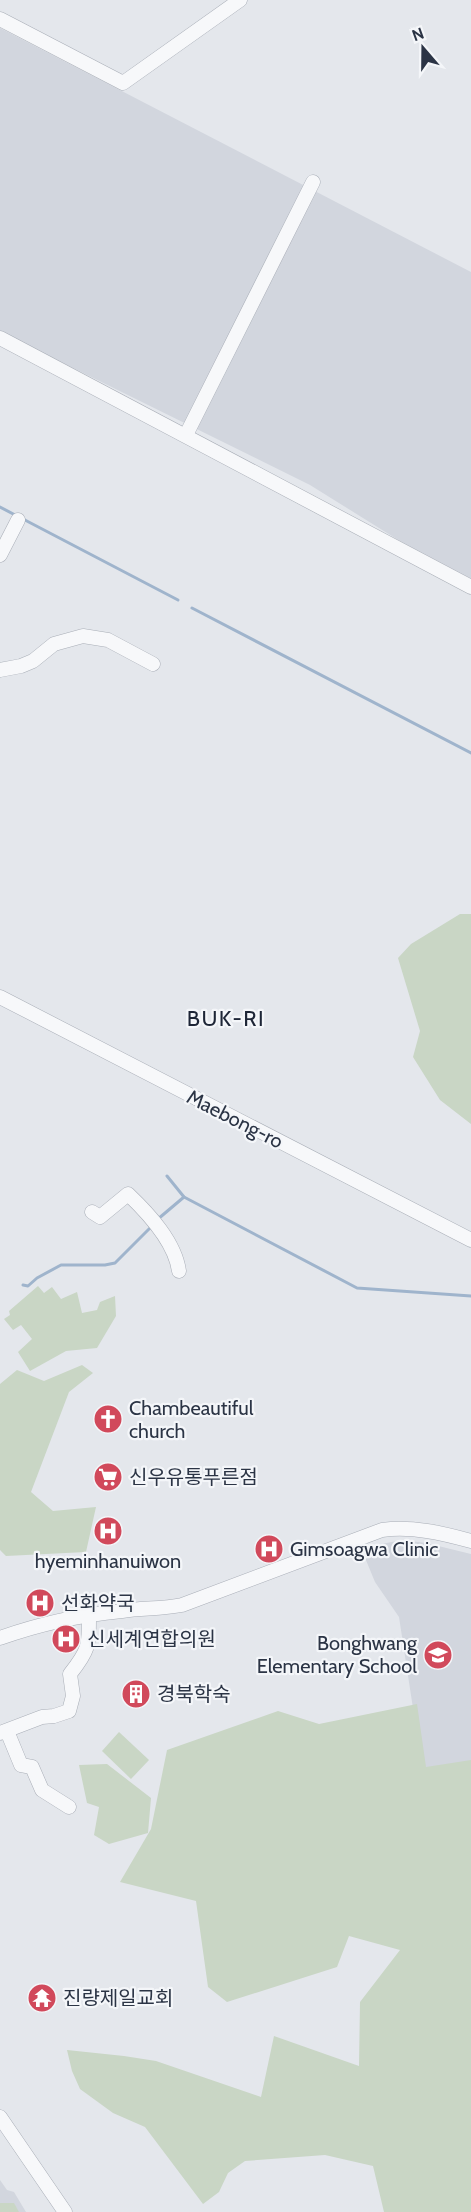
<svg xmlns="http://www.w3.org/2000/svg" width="471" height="2212" viewBox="0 0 471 2212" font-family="Cabin,'Noto Sans KR',sans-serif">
	<rect width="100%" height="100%" fill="#e4e7ec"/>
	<!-- built -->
	<g fill="#d2d6de">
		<polygon points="0,28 471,272 471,581 424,556 310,485 0,332"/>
		<polygon points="402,1540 426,1543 471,1554 471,1776 424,1780 399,1617 375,1582 361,1548"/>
		<polygon points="0,2180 7,2190 14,2192 26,2212 0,2212"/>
	</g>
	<!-- green -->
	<g fill="#c9d6c5">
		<polygon points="460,914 471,914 471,1124 440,1100 413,1057 420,1031 398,958 411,944"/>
		<polygon points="38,1286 44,1293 52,1287 61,1299 77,1292 82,1313 97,1310 100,1302 115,1296 116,1316 97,1348 66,1351 30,1371 18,1352 32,1339 21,1325 13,1330 4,1319 10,1315 9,1311"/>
		<polygon points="82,1365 93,1373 69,1392 31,1492 53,1511 96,1507 86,1552 6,1556 0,1550 0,1384 17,1370 44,1381"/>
		<polygon points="417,1704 426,1767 471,1760 471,2212 384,2212 373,2166 325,2155 245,2161 228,2173 219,2192 203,2204 145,2127 113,2113 80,2089 72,2071 67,2050 124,2056 156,2061 261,2097 274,2036 359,2066 360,2002 400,1950 349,1936 337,1967 227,2002 208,1987 196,1901 120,1882 151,1829 167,1750 278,1711 319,1724"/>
		<polygon points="119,1732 149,1760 131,1779 102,1751"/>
		<polygon points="107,1764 151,1798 148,1833 109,1844 94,1835 99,1807 87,1803 79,1765"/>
		<polygon points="0,2203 14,2203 19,2212 0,2212"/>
	</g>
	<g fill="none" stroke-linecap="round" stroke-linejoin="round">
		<!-- stream -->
		<g stroke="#9fb4cc" stroke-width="3">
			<polyline points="0,507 17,516"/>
			<polyline points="23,519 178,600"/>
			<polyline points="192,608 471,753"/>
			<polyline points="167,1176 184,1197 357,1288 471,1296"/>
			<polyline points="158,1219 184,1197"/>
			<polyline points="23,1285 28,1286 37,1278 61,1265 105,1265 115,1263 152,1226"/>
		</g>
		<!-- minor casing -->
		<g stroke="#a9aeb7" stroke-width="15">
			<g id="minor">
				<polyline points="0,19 123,83 240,0"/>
				<polyline points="0,338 471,587"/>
				<polyline points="186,435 313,182"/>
				<polyline points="0,555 18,520"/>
				<polyline points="0,670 21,666 33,661 54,644 83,636 108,640 153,664"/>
				<polyline points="0,997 471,1240"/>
				<path d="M 92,1212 L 100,1217 L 128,1194 C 149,1214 175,1242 179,1271"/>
				<path d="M 0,1638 C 39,1624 81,1615 122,1611 C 143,1608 162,1609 182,1605 L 382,1530 C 412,1526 442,1533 471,1541"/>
				<polyline points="7,1731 21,1765 32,1767 42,1790 69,1807"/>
				<path d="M 0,1733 L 42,1717 L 54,1716 L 69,1711 L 73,1696 L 70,1674 C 89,1650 89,1646 89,1616"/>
				<polyline points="0,2117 65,2212"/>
			</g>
		</g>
		<!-- minor -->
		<use href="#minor" stroke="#f7f8fa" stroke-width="14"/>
	</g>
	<!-- icons -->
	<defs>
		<g id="church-disc" transform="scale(1.5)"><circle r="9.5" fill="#d1495b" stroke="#f4f6f9"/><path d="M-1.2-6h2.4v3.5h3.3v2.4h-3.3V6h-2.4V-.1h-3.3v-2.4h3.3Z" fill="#fff"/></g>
		<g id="supermarket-disc" transform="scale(1.5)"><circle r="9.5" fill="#d1495b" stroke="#f4f6f9"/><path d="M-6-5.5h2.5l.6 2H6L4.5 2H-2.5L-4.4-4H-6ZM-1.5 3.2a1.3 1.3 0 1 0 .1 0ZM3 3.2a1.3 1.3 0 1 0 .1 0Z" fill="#fff"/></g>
		<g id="hospital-disc" transform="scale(1.5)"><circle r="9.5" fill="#d1495b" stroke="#f4f6f9"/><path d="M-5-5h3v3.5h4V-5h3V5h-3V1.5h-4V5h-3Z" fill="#fff"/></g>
		<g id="school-disc" transform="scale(1.5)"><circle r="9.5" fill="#d1495b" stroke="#f4f6f9"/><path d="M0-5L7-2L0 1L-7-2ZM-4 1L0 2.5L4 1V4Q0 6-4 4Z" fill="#fff"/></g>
		<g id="building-disc" transform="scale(1.5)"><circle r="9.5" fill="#d1495b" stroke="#f4f6f9"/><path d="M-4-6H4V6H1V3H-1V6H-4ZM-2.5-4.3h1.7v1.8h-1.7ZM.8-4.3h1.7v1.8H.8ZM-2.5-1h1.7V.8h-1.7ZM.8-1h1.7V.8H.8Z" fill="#fff"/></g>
		<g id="temple-disc" transform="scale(1.5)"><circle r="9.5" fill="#d1495b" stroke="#f4f6f9"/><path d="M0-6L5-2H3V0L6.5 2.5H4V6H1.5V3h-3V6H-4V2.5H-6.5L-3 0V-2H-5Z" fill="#fff"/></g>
	</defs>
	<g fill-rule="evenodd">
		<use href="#church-disc" x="108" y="1419"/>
		<use href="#supermarket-disc" x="108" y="1477"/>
		<use href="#hospital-disc" x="108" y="1531"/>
		<use href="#hospital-disc" x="269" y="1549"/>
		<use href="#hospital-disc" x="40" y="1603"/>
		<use href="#hospital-disc" x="66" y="1639"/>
		<use href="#school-disc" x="438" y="1655"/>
		<use href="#building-disc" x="136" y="1694"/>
		<use href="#temple-disc" x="42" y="1998"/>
	</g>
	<g text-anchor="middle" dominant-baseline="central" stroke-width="4.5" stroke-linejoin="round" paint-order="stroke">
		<!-- street labels -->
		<g font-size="20" fill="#2b3445" stroke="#f4f6f9">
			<text transform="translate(235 1119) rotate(27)">Maebong-ro</text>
		</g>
		<!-- poi labels -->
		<g font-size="20" fill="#2b3445" stroke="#f4f6f9" text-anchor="start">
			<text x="129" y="1408">Chambeautiful<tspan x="129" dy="23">church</tspan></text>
			<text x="129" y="1477">신우유통푸른점</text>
			<text x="290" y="1549">Gimsoagwa Clinic</text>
			<text x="108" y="1561" text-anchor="middle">hyeminhanuiwon</text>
			<text x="61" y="1603">선화약국</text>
			<text x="87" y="1639">신세계연합의원</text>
			<text x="417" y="1643" text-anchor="end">Bonghwang<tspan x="417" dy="23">Elementary School</tspan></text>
			<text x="157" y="1694">경북학숙</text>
			<text x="63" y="1998">진량제일교회</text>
		</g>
		<!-- quarter labels -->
		<g font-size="22" letter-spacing="1.5" fill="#1d2536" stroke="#f4f6f9">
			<text x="226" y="1018">BUK-RI</text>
		</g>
	</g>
	<!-- north arrow -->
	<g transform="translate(423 48) rotate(340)" stroke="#f4f6f9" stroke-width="4.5" paint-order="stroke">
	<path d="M0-4.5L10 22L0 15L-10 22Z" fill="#2b3445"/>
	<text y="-9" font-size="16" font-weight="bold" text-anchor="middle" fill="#2b3445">N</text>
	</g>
</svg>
